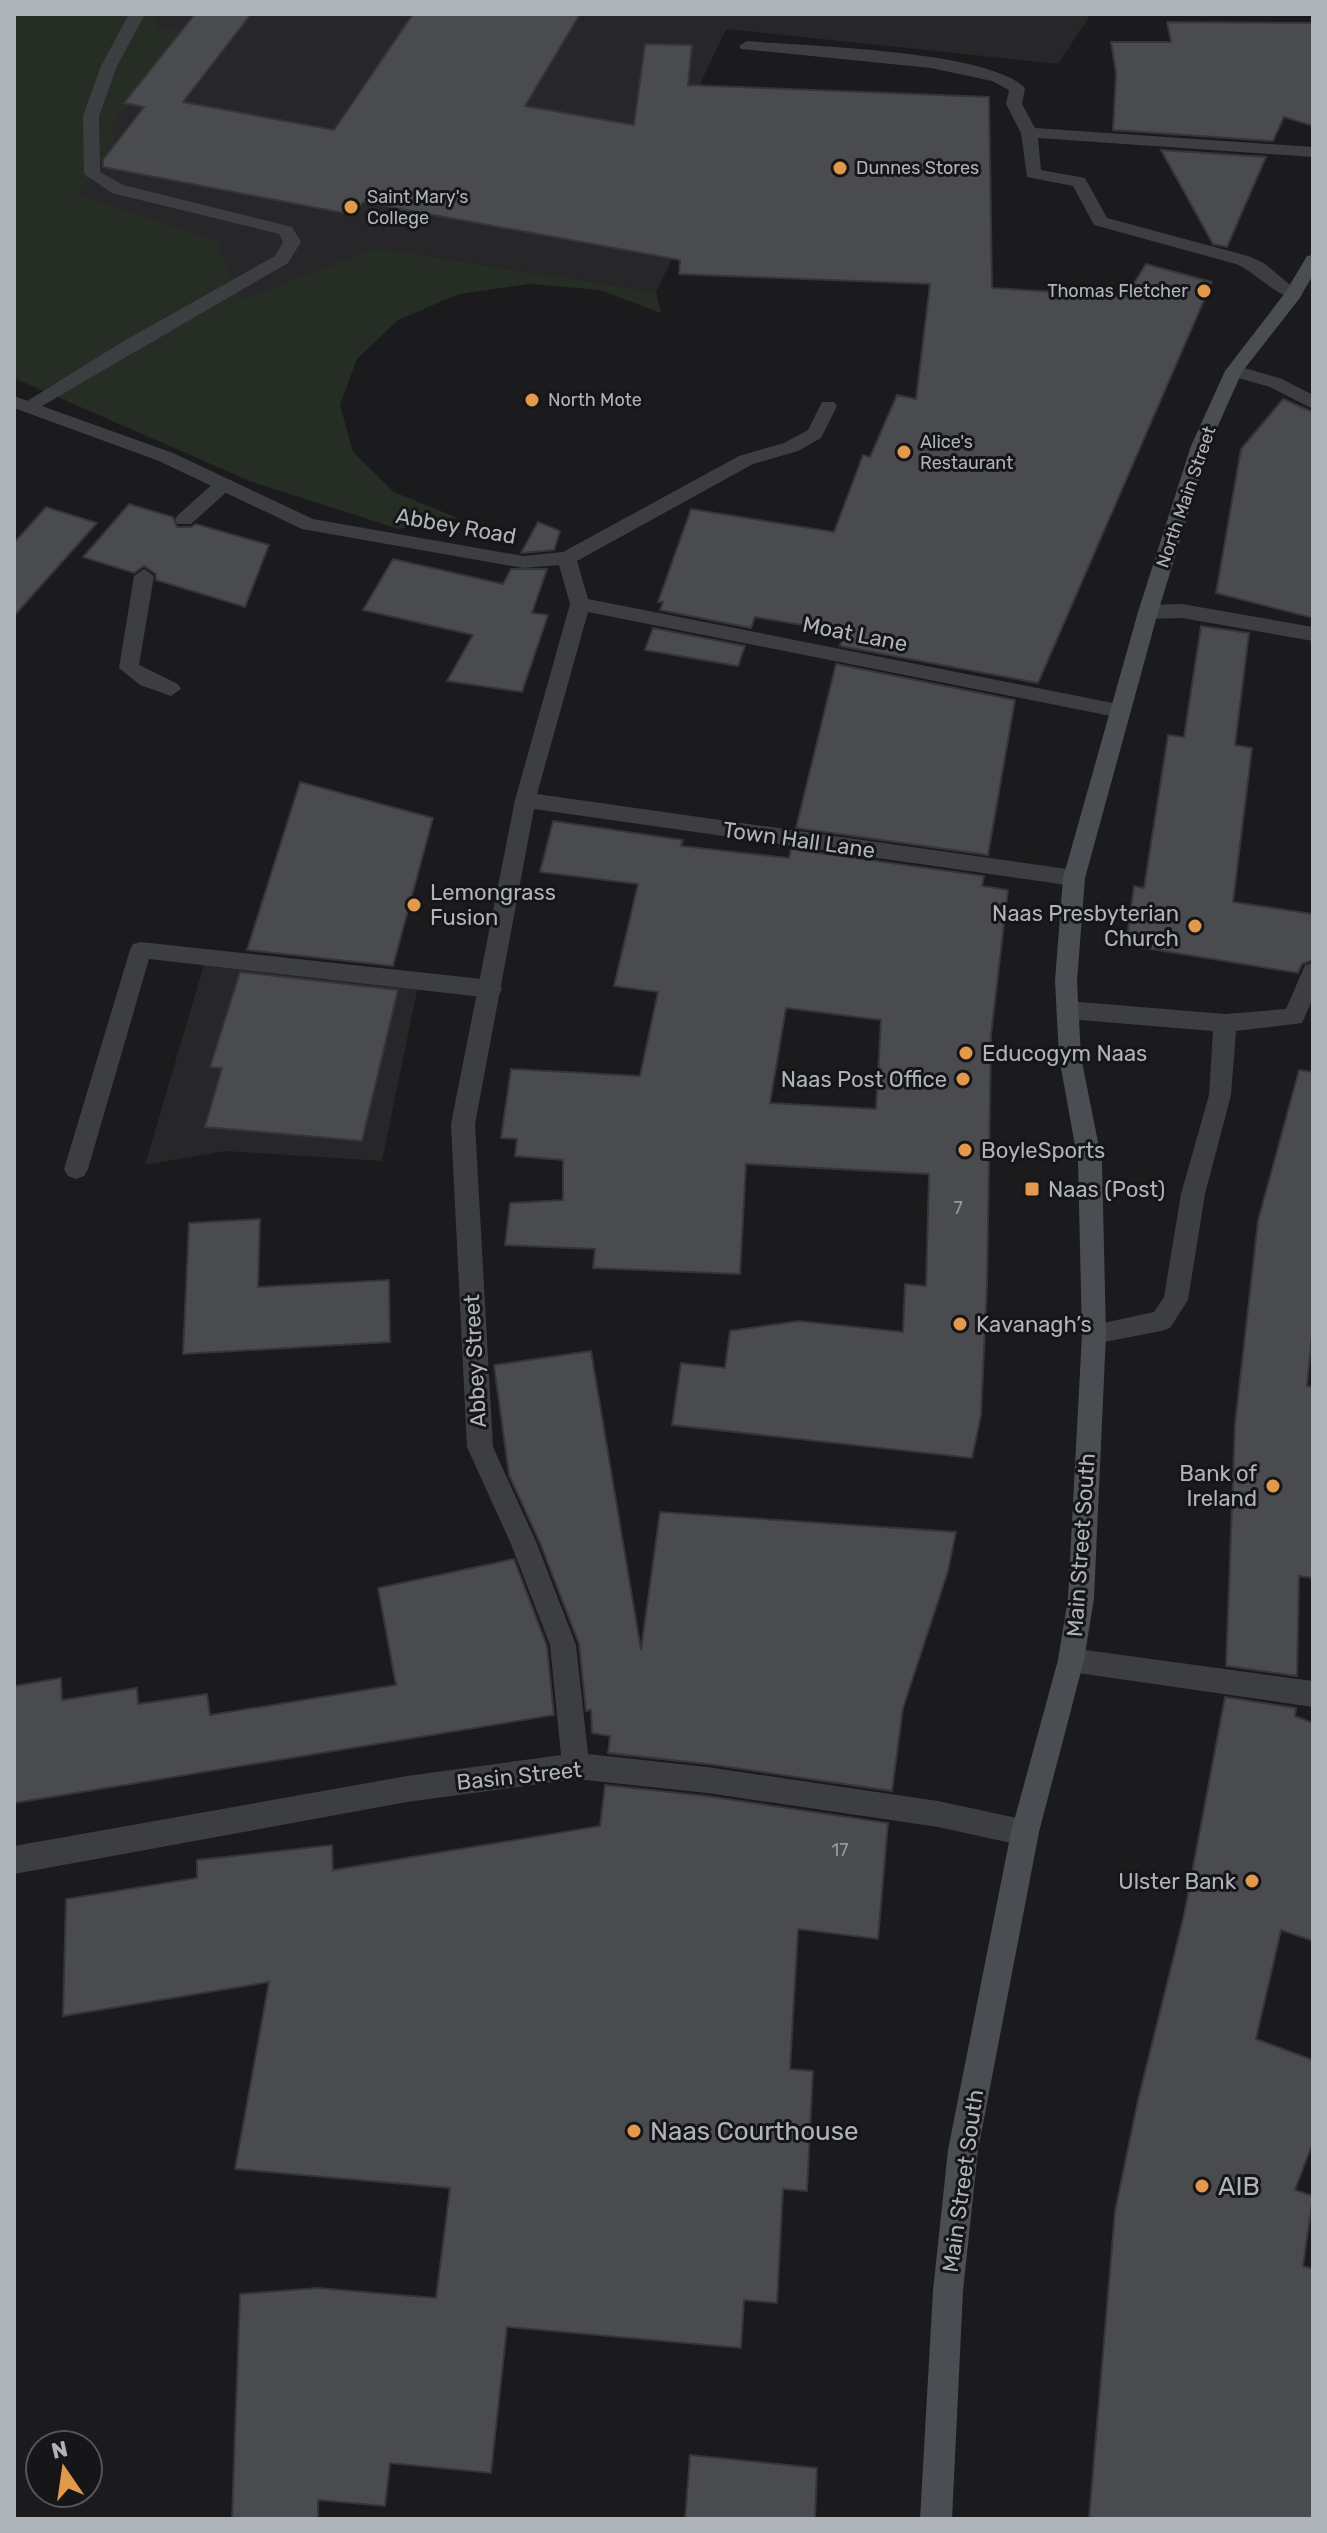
<svg xmlns="http://www.w3.org/2000/svg" width="1327" height="2533" viewBox="0 0 1327 2533" font-family="Rubik,sans-serif">
	<rect width="100%" height="100%" fill="#1b1b1d"/>
	<!-- built -->
	<g fill="#27272a">
		<polygon points="14,14 1091,14 1058,64 726,29 699,86 682,239 656,292 376,248 241,301 14,378"/>
		<polygon points="205,961 418,986 382,1161 226,1151 145,1165"/>
	</g>
	<!-- green -->
	<polygon fill="#252d25" points="14,14 155,14 157,29 185,31 110,128 117,142 77,194 217,242 241,300 376,248 656,292 661,313 600,290 529,284 459,294 398,320 357,359 340,405 353,452 394,492 458,518 399,529 252,482 14,378"/>
	<!-- building -->
	<g fill="#4a4b4f" stroke="#353639" stroke-width="2" fill-rule="evenodd">
		<polygon points="195,14 251,14 183,102 334,130 413,14 580,14 525,106 634,125 645,44 692,45 688,85 989,97 992,288 1126,296 1146,264 1212,282 1038,683 840,646 844,632 755,617 751,628 660,610 663,602 658,602 691,509 834,532 863,455 870,457 897,395 916,399 930,284 679,274 680,260 363,202 354,215 103,167 103,160 144,107 124,103"/>
		<polygon points="1167,22 1313,23 1313,126 1284,117 1273,141 1113,130 1116,73 1111,42 1171,42"/>
		<polygon points="1161,150 1266,157 1227,247 1213,244"/>
		<polygon points="1283,399 1313,412 1313,618 1216,593 1241,449"/>
		<polygon points="129,504 173,517 177,527 191,527 196,524 269,545 245,607 156,580 156,574 144,566 134,573 83,557"/>
		<polygon points="46,507 97,523 14,616 14,543"/>
		<polygon points="538,522 560,531 554,550 521,553"/>
		<polygon points="393,559 503,584 511,569 547,569 532,613 548,615 522,692 447,681 473,635 363,610"/>
		<polygon points="1201,626 1249,633 1235,745 1252,748 1233,902 1313,914 1313,960 1302,964 1298,973 1126,945 1134,886 1144,888 1168,735 1184,737"/>
		<polygon points="653,628 745,646 738,666 645,650"/>
		<polygon points="836,664 1015,700 988,855 796,828"/>
		<polygon points="300,782 433,818 393,966 247,950"/>
		<path d="M 553,821 L 683,840 L 681,846 L 789,858 L 791,849 L 984,876 L 982,886 L 1008,890 L 991,1035 L 987,1285 L 981,1415 L 972,1458 L 672,1425 L 681,1363 L 725,1368 L 730,1331 L 799,1321 L 903,1332 L 905,1284 L 926,1286 L 929,1174 L 746,1164 L 740,1274 L 593,1268 L 595,1249 L 505,1245 L 510,1203 L 563,1200 L 563,1160 L 515,1156 L 517,1139 L 501,1138 L 511,1069 L 640,1076 L 658,992 L 614,986 L 638,884 L 540,872 ZM 786,1008 L 881,1020 L 876,1109 L 770,1103 Z"/>
		<polygon points="240,972 398,990 362,1141 205,1127 222,1068 210,1067"/>
		<polygon points="1299,1070 1313,1072 1313,1323 1307,1386 1313,1387 1313,1578 1299,1576 1297,1676 1226,1666 1235,1424 1258,1221"/>
		<polygon points="260,1219 258,1287 389,1280 390,1342 183,1354 189,1223"/>
		<polygon points="591,1351 641,1650 660,1512 956,1532 948,1571 903,1708 892,1791 707,1764 608,1753 610,1736 592,1733 591,1710 586,1711 579,1644 540,1543 509,1475 494,1365"/>
		<polygon points="514,1559 547,1646 554,1715 14,1803 14,1686 61,1678 62,1700 137,1688 138,1704 207,1694 210,1715 396,1685 378,1588"/>
		<polygon points="1225,1697 1296,1708 1295,1716 1313,1723 1313,1941 1281,1930 1256,2039 1313,2060 1313,2142 1295,2190 1313,2196 1303,2266 1313,2269 1313,2519 1089,2519 1115,2211 1138,2100 1184,1915"/>
		<polygon points="605,1785 707,1796 888,1823 878,1939 798,1929 790,2069 813,2071 807,2191 783,2189 777,2303 744,2300 741,2348 507,2327 491,2473 390,2463 385,2506 318,2500 318,2518 232,2519 240,2294 318,2288 436,2298 450,2188 235,2169 269,1982 63,2016 66,1899 197,1878 197,1860 332,1845 333,1870 600,1826"/>
		<polygon points="690,2455 817,2468 815,2519 685,2519"/>
	</g>
	<g fill="none" stroke-linecap="round" stroke-linejoin="round">
		<!-- lane -->
		<g fill="#3c3e42" fill-rule="evenodd">
			<polygon points="129,14 145,14 117,66 99,116 100,172 123,185 292,227 301,242 288,263 30,413 24,411 21,407 24,403 122,342 275,256 283,242 279,234 112,193 84,174 83,116 101,66"/>
			<path d="M 747,41 C 804,46 989,50 1025,88 L 1022,104 L 1035,128 L 1313,147 L 1313,157 L 1038,138 L 1041,170 L 1085,178 L 1107,218 L 1248,256 L 1264,263 L 1302,295 L 1299,299 C 1283,302 1254,271 1236,264 L 1094,225 L 1073,186 L 1027,177 L 1021,133 L 1006,104 L 1009,90 L 992,81 L 931,68 L 741,49 L 739,46 Z"/>
			<polygon points="1234,365 1282,379 1313,395 1313,409 1270,387 1228,375 1225,371"/>
			<polygon points="224,478 231,480 233,484 231,488 191,524 177,524 175,520 177,516 217,480"/>
			<polygon points="144,569 154,576 139,665 178,684 181,689 171,696 140,685 119,668 134,576"/>
			<polygon points="1182,604 1313,627 1313,641 1182,618 1148,619 1138,612 1148,605"/>
			<polygon points="141,942 491,980 499,983 502,989 499,995 491,998 149,959 88,1169 84,1176 76,1179 68,1176 64,1169 130,950 133,944"/>
			<polygon points="1071,1648 1313,1681 1313,1707 1071,1672 1062,1669 1058,1660 1062,1651"/>
		</g>
		<!-- street -->
		<g fill="#3c3e42" fill-rule="evenodd">
			<polygon points="14,396 173,453 313,519 523,556 563,552 739,456 784,443 808,430 822,402 834,402 837,406 821,438 798,451 753,464 577,561 588,599 1128,706 1131,711 1128,716 1121,718 588,612 537,794 1074,870 1082,872 1085,878 1082,884 1074,886 534,809 475,1124 493,1447 537,1544 576,1645 588,1754 707,1767 938,1801 1035,1822 1039,1832 1035,1842 1025,1846 938,1827 707,1793 576,1779 407,1802 14,1874 14,1846 407,1776 561,1755 550,1645 511,1544 467,1447 451,1124 515,800 570,604 559,565 523,568 302,529 159,461 14,408"/>
			<polygon points="1313,963 1313,998 1302,1023 1236,1031 1231,1095 1205,1194 1188,1300 1170,1328 1161,1331 1094,1344 1085,1341 1082,1334 1085,1327 1154,1312 1164,1297 1181,1194 1209,1095 1213,1031 1068,1019 1060,1016 1057,1010 1060,1004 1068,1001 1225,1014 1286,1009 1305,965"/>
		</g>
		<!-- secondary -->
		<polygon fill="#4a4d51" fill-rule="evenodd" points="1313,255 1313,275 1299,299 1242,372 1209,446 1158,612 1085,878 1077,981 1081,1057 1102,1162 1106,1334 1094,1598 1084,1660 1039,1832 978,2150 963,2291 952,2519 920,2519 933,2291 948,2150 1011,1832 1058,1660 1068,1598 1082,1334 1078,1162 1059,1057 1055,981 1063,878 1138,612 1191,446 1225,371 1285,293 1307,256"/>
	</g>
	<!-- markers -->
	<g fill="#e3994c" stroke="#161618" stroke-width="3">
		<circle cx="840" cy="168" r="8"/>
		<circle cx="351" cy="207" r="8"/>
		<circle cx="1204" cy="291" r="8"/>
		<circle cx="532" cy="400" r="8"/>
		<circle cx="904" cy="452" r="8"/>
		<circle cx="414" cy="905" r="8"/>
		<circle cx="1195" cy="926" r="8"/>
		<circle cx="966" cy="1053" r="8"/>
		<circle cx="963" cy="1079" r="8"/>
		<circle cx="965" cy="1150" r="8"/>
		<rect x="1024" y="1181" width="16" height="16" rx="4"/>
		<circle cx="960" cy="1324" r="8"/>
		<circle cx="1273" cy="1486" r="8"/>
		<circle cx="1252" cy="1881" r="8"/>
		<circle cx="634" cy="2131" r="8"/>
		<circle cx="1202" cy="2186" r="8"/>
	</g>
	<g text-anchor="middle" dominant-baseline="central" stroke-width="6" stroke-linejoin="round" paint-order="stroke">
		<!-- far-poi labels -->
		<g font-size="18" fill="#afb4bb" stroke="#161618" text-anchor="start">
			<text x="856" y="168">Dunnes Stores</text>
			<text x="367" y="197">Saint Mary's<tspan x="367" dy="21">College</tspan></text>
			<text x="1188" y="291" text-anchor="end">Thomas Fletcher</text>
			<text x="548" y="400">North Mote</text>
			<text x="920" y="442">Alice's<tspan x="920" dy="21">Restaurant</tspan></text>
		</g>
		<!-- far-street labels -->
		<g font-size="18" fill="#afb4bb" stroke="#161618">
			<text transform="translate(1186 497) rotate(-71)">North Main Street</text>
		</g>
		<!-- number labels -->
		<g font-size="18" fill="#969aa0">
			<text x="958" y="1208">7</text>
			<text x="840" y="1850">17</text>
		</g>
		<!-- street labels -->
		<g font-size="22" fill="#afb4bb" stroke="#161618">
			<text transform="translate(456 526) rotate(10)">Abbey Road</text>
			<text transform="translate(855 634) rotate(11)">Moat Lane</text>
			<text transform="translate(799 840) rotate(8)">Town Hall Lane</text>
			<text transform="translate(475 1361) rotate(-93)">Abbey Street</text>
			<text transform="translate(1081 1545) rotate(-86)">Main Street South</text>
			<text transform="translate(519 1776) rotate(-6)">Basin Street</text>
			<text transform="translate(963 2181) rotate(-82)">Main Street South</text>
		</g>
		<!-- poi labels -->
		<g font-size="22" fill="#afb4bb" stroke="#161618" text-anchor="start">
			<text x="430" y="892">Lemongrass<tspan x="430" dy="25">Fusion</tspan></text>
			<text x="1179" y="913" text-anchor="end">Naas Presbyterian<tspan x="1179" dy="25">Church</tspan></text>
			<text x="982" y="1053">Educogym Naas</text>
			<text x="947" y="1079" text-anchor="end">Naas Post Office</text>
			<text x="981" y="1150">BoyleSports</text>
			<text x="1048" y="1189">Naas (Post)</text>
			<text x="976" y="1324">Kavanagh’s</text>
			<text x="1257" y="1473" text-anchor="end">Bank of<tspan x="1257" dy="25">Ireland</tspan></text>
			<text x="1236" y="1881" text-anchor="end">Ulster Bank</text>
		</g>
		<!-- near-poi labels -->
		<g font-size="26" fill="#afb4bb" stroke="#161618" text-anchor="start">
			<text x="650" y="2131">Naas Courthouse</text>
			<text x="1218" y="2186">AIB</text>
		</g>
	</g>
	<!-- border -->
	<rect width="1327" height="2533" fill="none" stroke="#afb4bb" stroke-width="32"/>
	<!-- north arrow -->
	<g transform="translate(64 2469) rotate(347)"><circle r="38" fill="#161618" stroke="#535559" stroke-width="2"/>
	<path d="M0-6L14 30L0 20L-14 30Z" fill="#e3994c"/>
	<text y="-12" font-size="22" font-weight="bold" text-anchor="middle" fill="#afb4bb">N</text>
	</g>
</svg>
